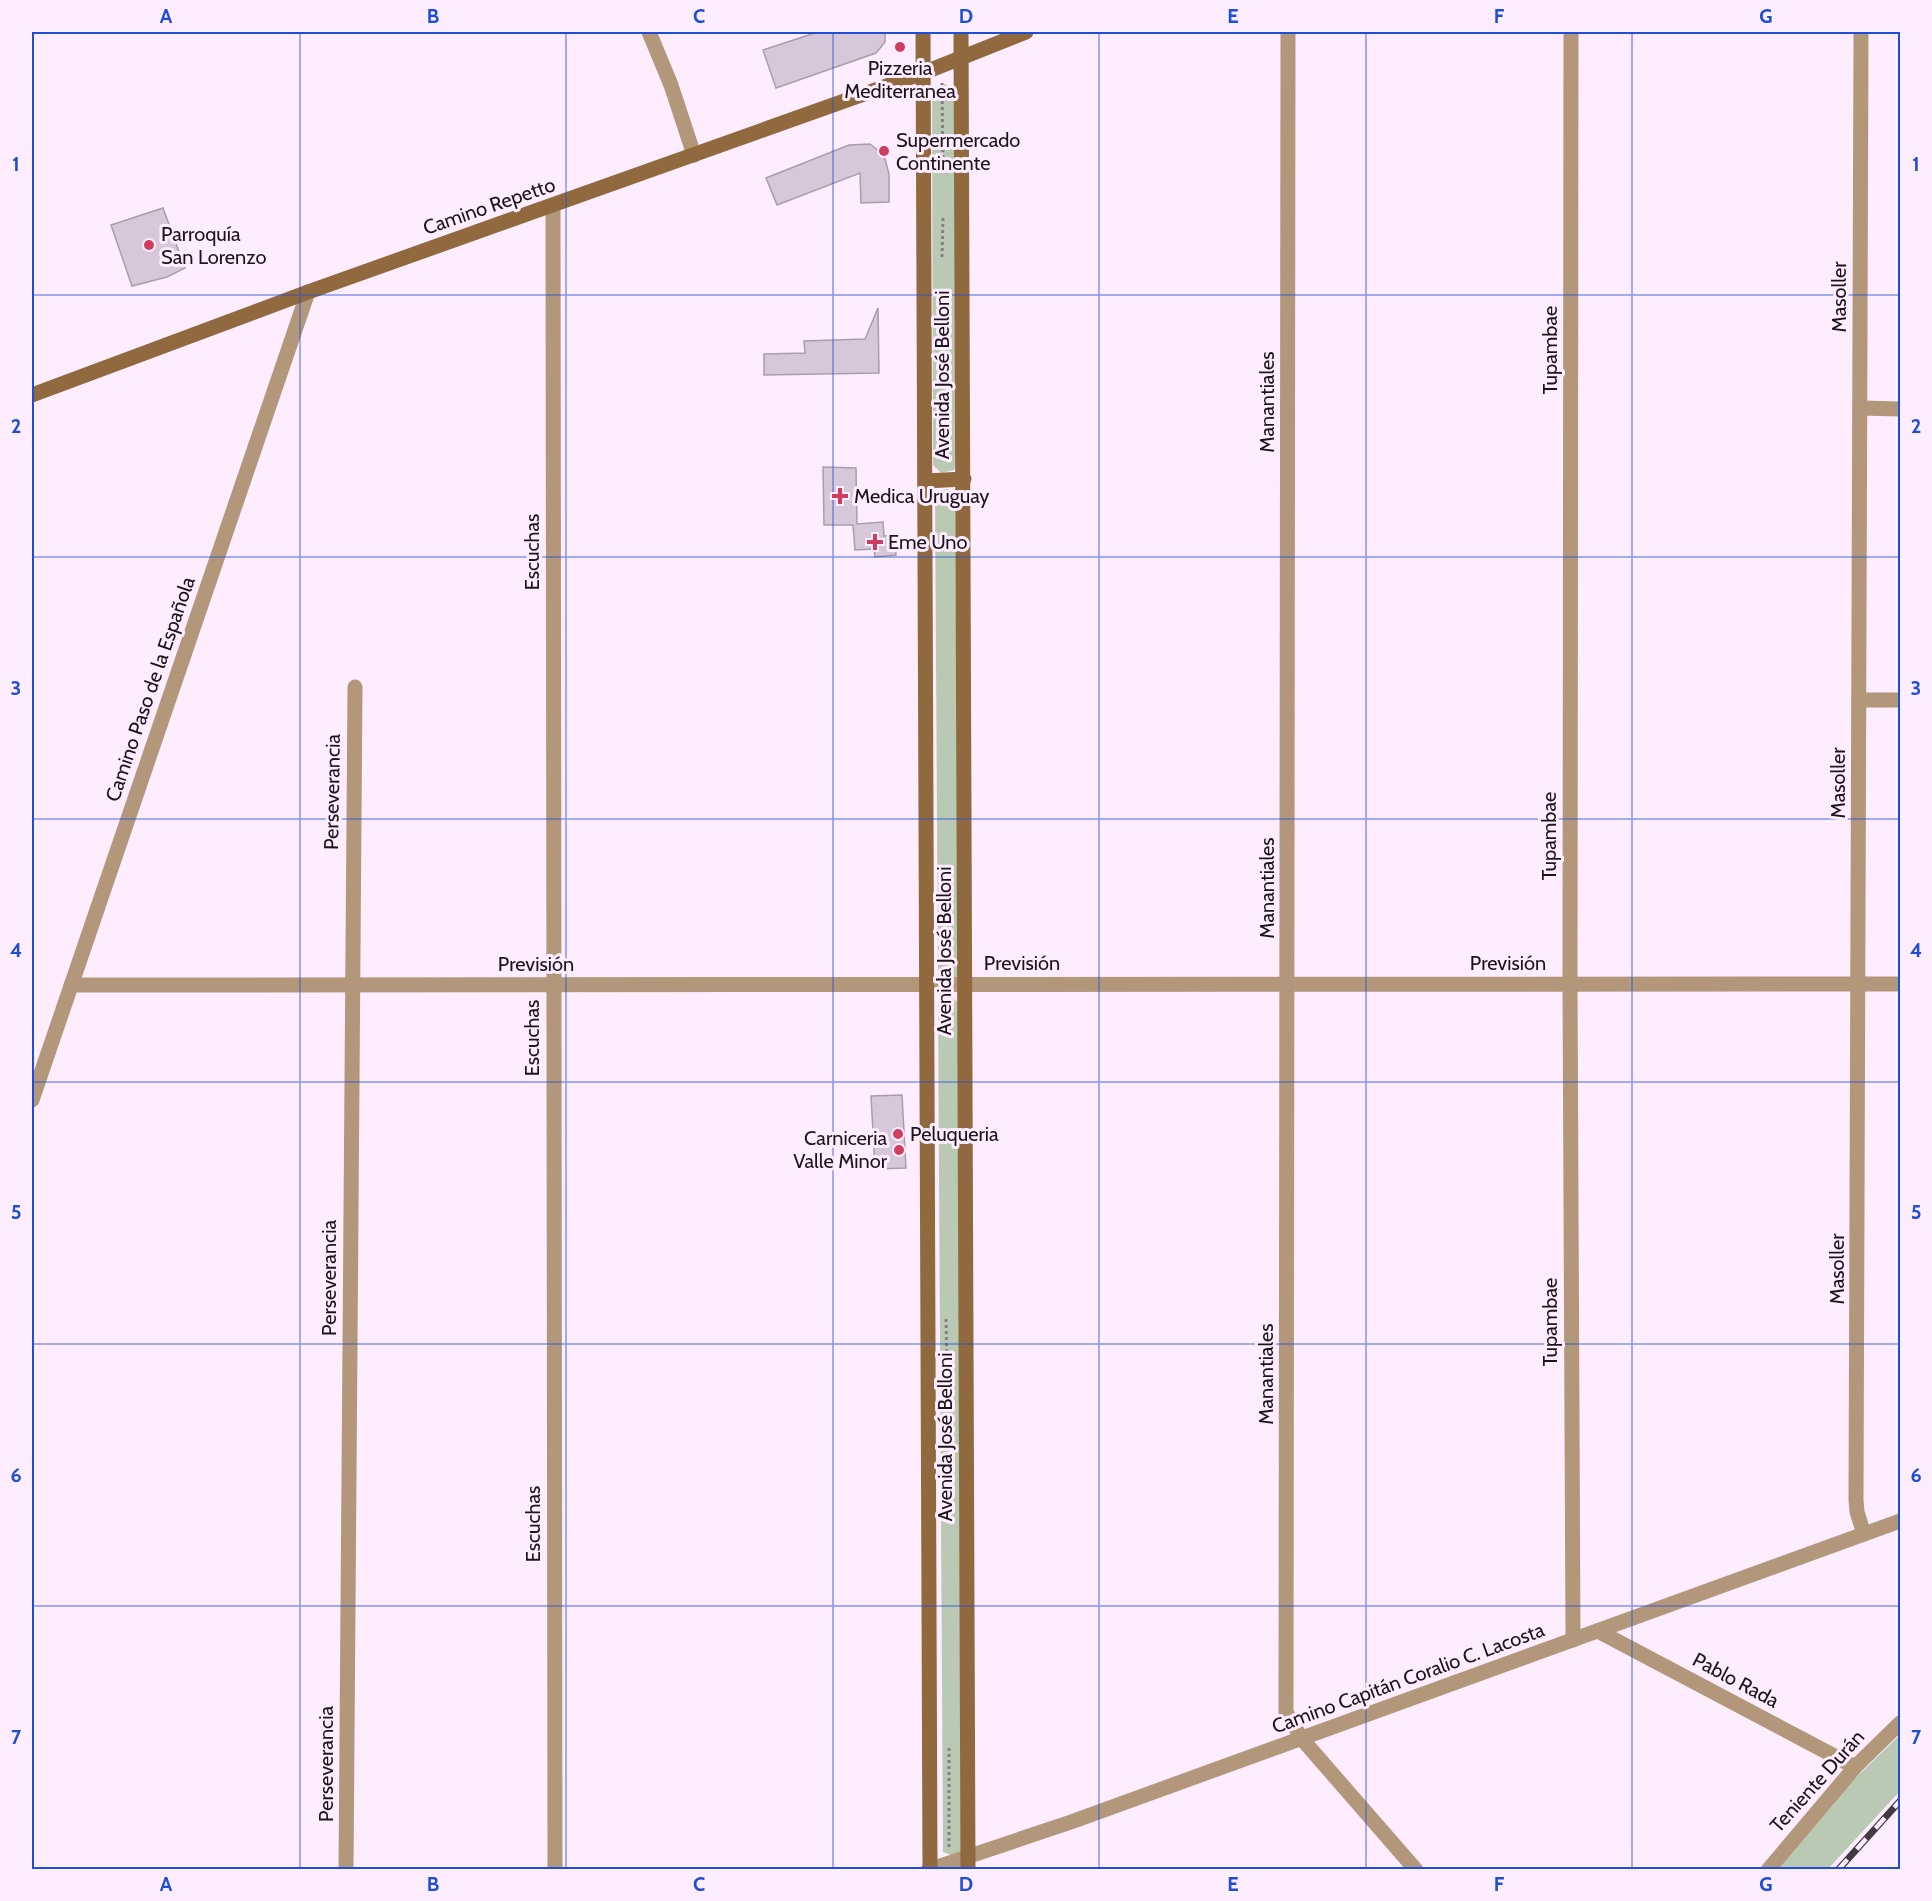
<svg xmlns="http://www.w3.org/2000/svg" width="1932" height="1901" viewBox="0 0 1932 1901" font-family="Cabin,sans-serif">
	<rect width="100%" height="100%" fill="#feedfe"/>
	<!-- green -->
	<g fill="#b9c9b3">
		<polygon points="945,84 955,92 956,465 954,470 941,473 933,465 932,91 935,87"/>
		<polygon points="947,489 955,495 959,975 957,980 942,981 938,976 935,497 938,491"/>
		<polygon points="951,997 958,1002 961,1852 953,1856 943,1852 938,1005 941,1000"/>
		<polygon points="1900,1735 1900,1791 1828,1869 1777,1870 1849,1784"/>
	</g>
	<!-- building -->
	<g fill="#d7c8d9" stroke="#ab9cac" stroke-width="1.5">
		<polygon points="818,32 885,32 885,42 876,53 776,88 763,50"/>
		<polygon points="870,144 884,155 889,174 889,202 861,203 860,173 777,205 766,178 849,145"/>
		<polygon points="163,208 185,268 167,277 132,286 111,225"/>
		<polygon points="878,308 879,373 764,375 764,354 805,353 804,341 865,339"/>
		<polygon points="823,467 856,468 857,524 883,522 884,536 895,535 896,555 875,557 874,549 855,550 853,525 824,525"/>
		<polygon points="902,1095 906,1168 875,1169 871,1096"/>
	</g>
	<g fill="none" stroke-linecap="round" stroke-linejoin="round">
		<!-- path -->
		<g stroke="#887d88" stroke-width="3" stroke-dasharray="3 3" stroke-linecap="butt">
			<polyline points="942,83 943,164"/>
			<polyline points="942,257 943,218"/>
			<polyline points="946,1319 948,1415"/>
			<polyline points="949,1847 949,1745"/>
		</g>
		<!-- street -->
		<g stroke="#b2977a" stroke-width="15">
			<polyline points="649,32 671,85 694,155"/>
			<polyline points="1288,32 1286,1712 1302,1739 1416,1870"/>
			<polyline points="1571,32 1570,984 1573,1640"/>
			<polyline points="1861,32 1856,1500 1857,1512 1864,1534"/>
			<polyline points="553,206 555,1870"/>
			<polyline points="1860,408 1900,409"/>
			<polyline points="1859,700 1900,700"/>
			<polyline points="71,985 1900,984"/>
			<polyline points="32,1100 308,292"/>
			<polyline points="1598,1631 1855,1767"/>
			<polyline points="346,1870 355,687"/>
			<polyline points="928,1870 1071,1822 1900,1521"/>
			<polyline points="1768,1870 1855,1767 1900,1723"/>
		</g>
		<!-- secondary -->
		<g stroke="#90693e" stroke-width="15">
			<polyline points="923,32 930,1870"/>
			<polyline points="961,32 968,1870"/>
			<polyline points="32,395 308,292 923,73 1026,32"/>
			<polyline points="926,481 964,479"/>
		</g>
		<!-- rail casing -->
		<g stroke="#423a42" stroke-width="7">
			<polyline id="rail" points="1838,1870 1900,1801"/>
		</g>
		<!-- rail -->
		<use href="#rail" stroke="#feedfe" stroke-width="4.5" stroke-dasharray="14" stroke-linecap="butt"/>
	</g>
	<!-- grid -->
	<path fill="none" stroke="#1d4ed8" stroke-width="1.5" stroke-opacity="0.55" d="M 300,32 L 300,1870M 566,32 L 566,1870M 833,32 L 833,1870M 1099,32 L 1099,1870M 1366,32 L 1366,1870M 1632,32 L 1632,1870M 32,295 L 1900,295M 32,557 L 1900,557M 32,819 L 1900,819M 32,1082 L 1900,1082M 32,1344 L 1900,1344M 32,1606 L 1900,1606"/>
	<!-- markers -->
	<g fill="#cf3f5d" stroke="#feedfe" stroke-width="2">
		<circle cx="900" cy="47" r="6"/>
		<circle cx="884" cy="151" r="6"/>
		<circle cx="149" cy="245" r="6"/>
		<path d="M837 487h6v6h6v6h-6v6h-6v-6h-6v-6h6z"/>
		<path d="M872 533h6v6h6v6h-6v6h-6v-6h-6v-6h6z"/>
		<circle cx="898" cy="1134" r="6"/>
		<circle cx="899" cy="1150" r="6"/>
	</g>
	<g text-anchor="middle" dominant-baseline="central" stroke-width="6" stroke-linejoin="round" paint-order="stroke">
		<!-- poi labels -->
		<g font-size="20" fill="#1b151b" stroke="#feedfe" text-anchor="start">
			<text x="900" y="68" text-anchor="middle">Pizzeria<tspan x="900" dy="23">Mediterranea</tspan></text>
			<text x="896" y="140">Supermercado<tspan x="896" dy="23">Continente</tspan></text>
			<text x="161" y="234">Parroquía<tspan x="161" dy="23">San Lorenzo</tspan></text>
			<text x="854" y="496">Medica Uruguay</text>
			<text x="888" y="542">Eme Uno</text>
			<text x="910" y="1134">Peluqueria</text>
			<text x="887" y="1138" text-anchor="end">Carniceria<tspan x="887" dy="23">Valle Minor</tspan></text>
		</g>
		<!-- street labels -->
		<g font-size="20" fill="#1b151b" stroke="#feedfe">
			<text transform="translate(489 206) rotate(-19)">Camino Repetto</text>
			<text transform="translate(1839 297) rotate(-90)">Masoller</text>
			<text transform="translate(1550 350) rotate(-90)">Tupambae</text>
			<text transform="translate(942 375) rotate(-90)">Avenida José Belloni</text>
			<text transform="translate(1267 402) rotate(-90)">Manantiales</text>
			<text transform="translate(532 552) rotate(-90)">Escuchas</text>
			<text transform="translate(150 689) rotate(-71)">Camino Paso de la Española</text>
			<text transform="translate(1838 783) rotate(-90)">Masoller</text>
			<text transform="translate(332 792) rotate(-89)">Perseverancia</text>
			<text transform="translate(1549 836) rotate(-90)">Tupambae</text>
			<text transform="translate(1267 888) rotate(-90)">Manantiales</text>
			<text transform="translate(944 951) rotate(-90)">Avenida José Belloni</text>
			<text x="1022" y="963">Previsión</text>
			<text x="1508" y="963">Previsión</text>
			<text x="536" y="964">Previsión</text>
			<text transform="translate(532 1038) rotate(-90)">Escuchas</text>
			<text transform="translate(1837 1269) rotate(-90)">Masoller</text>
			<text transform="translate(329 1278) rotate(-90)">Perseverancia</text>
			<text transform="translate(1550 1322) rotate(-90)">Tupambae</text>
			<text transform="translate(1266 1374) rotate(-90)">Manantiales</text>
			<text transform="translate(945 1437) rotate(-90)">Avenida José Belloni</text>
			<text transform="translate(533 1524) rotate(-90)">Escuchas</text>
			<text transform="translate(1408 1678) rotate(-20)">Camino Capitán Coralio C. Lacosta</text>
			<text transform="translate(1736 1680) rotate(28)">Pablo Rada</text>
			<text transform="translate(326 1764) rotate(-90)">Perseverancia</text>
			<text transform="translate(1817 1781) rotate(-48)">Teniente Durán</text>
		</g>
	</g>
	<!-- border -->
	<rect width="1932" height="1901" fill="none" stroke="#feedfe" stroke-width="66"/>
	<rect x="33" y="33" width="1866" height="1835" fill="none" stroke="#1d4ed8" stroke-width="2"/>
	<g font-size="20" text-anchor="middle" font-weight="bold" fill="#1d4ed8">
		<text x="166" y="23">A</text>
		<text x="433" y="23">B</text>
		<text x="699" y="23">C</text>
		<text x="966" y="23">D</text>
		<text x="1233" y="23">E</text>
		<text x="1499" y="23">F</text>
		<text x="1766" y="23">G</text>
		<text x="16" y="171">1</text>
		<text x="1916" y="171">1</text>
		<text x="16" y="433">2</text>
		<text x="1916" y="433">2</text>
		<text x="16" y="695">3</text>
		<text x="1916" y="695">3</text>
		<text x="16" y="957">4</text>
		<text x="1916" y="957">4</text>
		<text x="16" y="1219">5</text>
		<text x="1916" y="1219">5</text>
		<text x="16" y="1482">6</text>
		<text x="1916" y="1482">6</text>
		<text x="16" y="1744">7</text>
		<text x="1916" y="1744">7</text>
		<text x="166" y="1891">A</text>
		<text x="433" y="1891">B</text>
		<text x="699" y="1891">C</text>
		<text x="966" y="1891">D</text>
		<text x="1233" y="1891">E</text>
		<text x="1499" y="1891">F</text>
		<text x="1766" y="1891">G</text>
	</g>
</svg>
